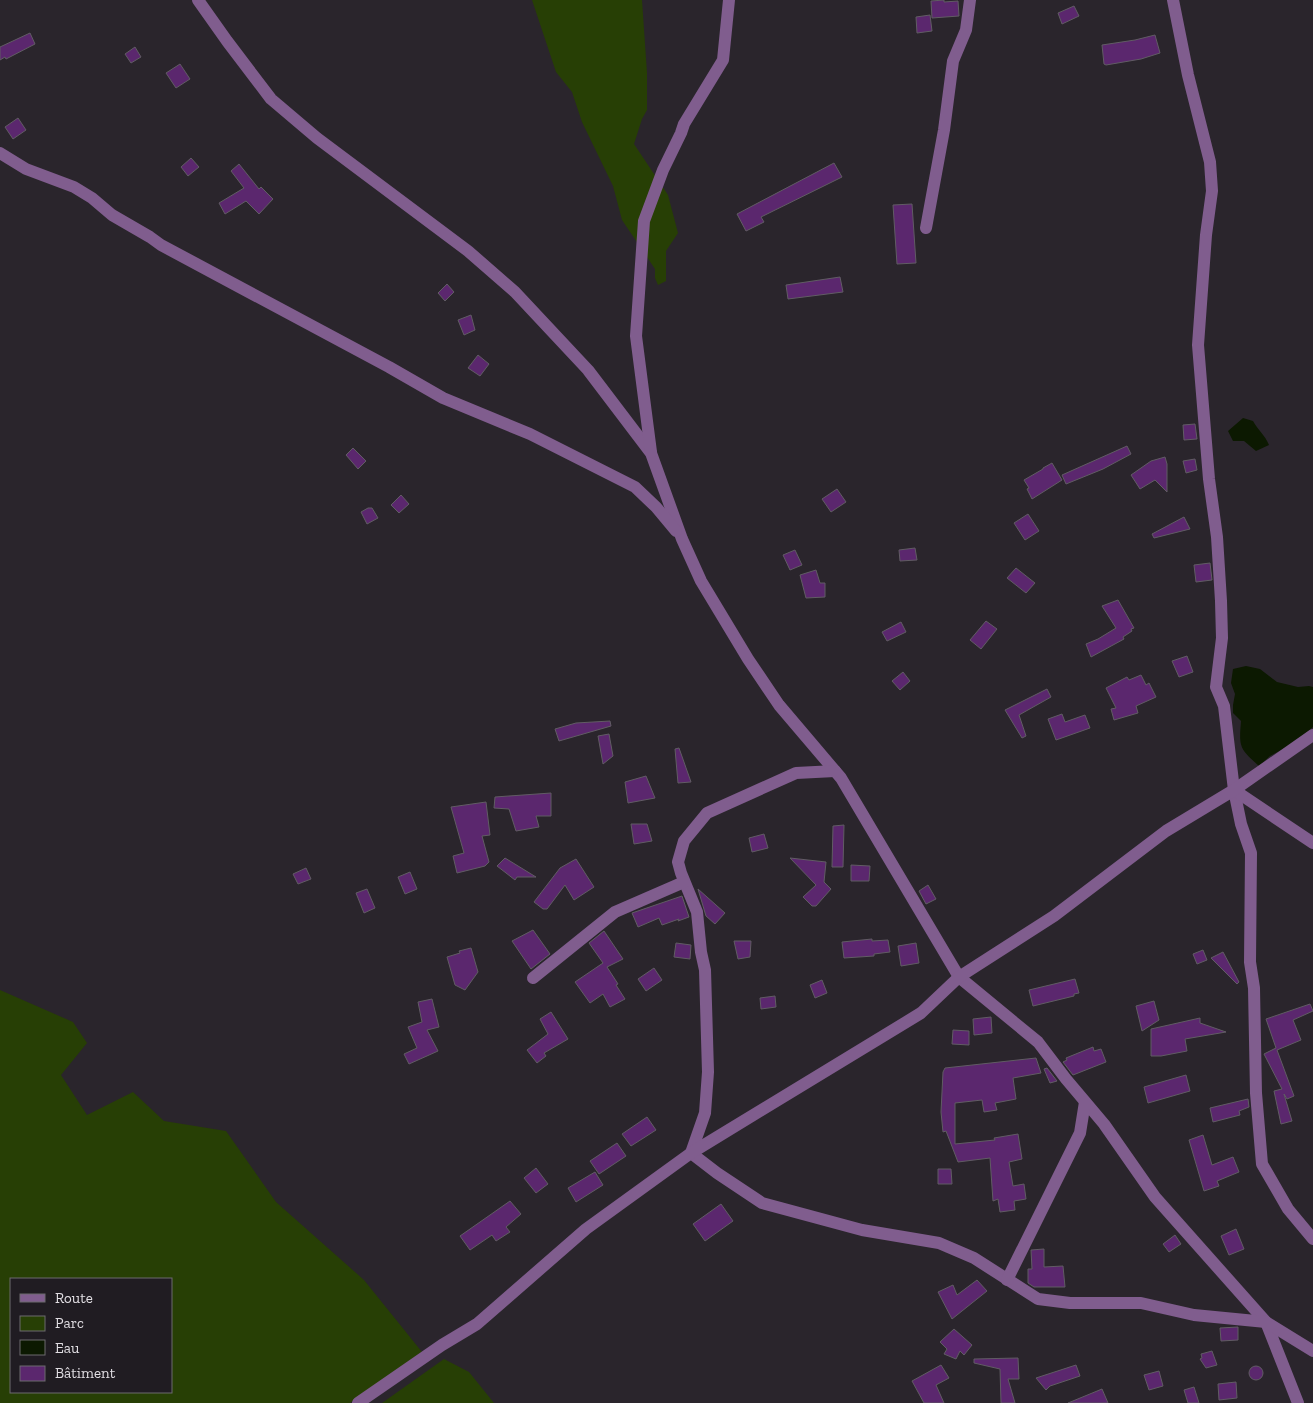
<svg xmlns="http://www.w3.org/2000/svg" width="1313" height="1403" viewBox="0 0 1313 1403" font-family="'Zilla Slab',serif">
	<rect width="100%" height="100%" fill="#2a252c"/>
	<!-- green -->
	<g fill="#273f05" fill-rule="evenodd">
		<polygon points="532,0 642,0 647,73 647,110 642,119 634,144 668,195 678,233 666,251 666,281 658,285 655,278 655,269 622,220 613,186 582,122 572,92 556,72"/>
		<path d="M 0,990 L 73,1022 L 87,1043 L 61,1075 L 87,1115 L 133,1092 L 164,1121 L 226,1131 L 276,1202 L 364,1280 L 422,1352 L 350,1403 L 0,1403 ZM 11,1279 L 171,1279 L 171,1392 L 11,1392 Z"/>
		<polygon points="444,1359 469,1372 494,1403 382,1403"/>
	</g>
	<!-- water -->
	<g fill="#0c1901">
		<path d="M 1243,418 L 1253,421 C 1258,430 1265,435 1269,445 L 1256,451 L 1244,441 L 1233,441 L 1228,431 Z"/>
		<path d="M 1246,666 L 1260,669 L 1277,682 L 1298,687 L 1309,686 L 1313,687 L 1313,727 L 1296,742 L 1270,756 L 1259,766 C 1239,748 1239,747 1241,721 L 1233,713 L 1233,705 L 1235,694 L 1231,683 L 1233,669 Z"/>
	</g>
	<!-- building -->
	<g fill="#5b276e" stroke="#615c64">
		<polygon points="944,0 944,2 958,1 959,16 932,18 931,1"/>
		<polygon points="1074,6 1079,16 1062,24 1058,13"/>
		<polygon points="930,15 932,31 917,33 916,17"/>
		<polygon points="30,33 35,44 6,59 5,57 0,60 0,47"/>
		<polygon points="1155,35 1160,53 1141,59 1106,65 1104,64 1102,45 1135,40"/>
		<polygon points="135,47 141,57 131,63 125,54"/>
		<polygon points="180,64 190,79 176,88 166,73"/>
		<polygon points="18,118 26,130 13,139 5,127"/>
		<polygon points="191,158 199,167 188,176 181,167"/>
		<polygon points="834,163 842,177 761,217 764,222 746,231 737,214"/>
		<polygon points="239,164 259,189 261,187 273,199 259,214 246,201 225,214 219,203 244,188 231,171"/>
		<polygon points="912,204 916,263 897,264 893,205"/>
		<polygon points="840,277 843,292 788,299 786,285"/>
		<polygon points="447,284 454,292 445,301 438,293"/>
		<polygon points="471,315 475,330 464,335 458,320"/>
		<polygon points="478,355 489,364 480,376 468,368"/>
		<polygon points="1195,424 1197,439 1184,440 1183,425"/>
		<polygon points="1127,446 1131,454 1103,469 1066,484 1062,475"/>
		<polygon points="353,448 366,461 358,469 346,455"/>
		<polygon points="1165,457 1167,464 1167,492 1155,480 1140,489 1131,475 1151,461"/>
		<polygon points="1195,459 1197,470 1186,473 1183,461"/>
		<polygon points="1052,463 1062,480 1032,499 1027,489 1029,488 1024,480 1043,469 1043,468"/>
		<polygon points="837,489 846,502 831,512 822,499"/>
		<polygon points="401,495 409,504 399,513 391,505"/>
		<polygon points="368,508 372,508 378,518 367,524 361,512"/>
		<polygon points="1028,514 1039,531 1025,540 1014,523"/>
		<polygon points="1184,517 1190,529 1154,538 1152,534"/>
		<polygon points="915,548 917,560 900,561 899,550"/>
		<polygon points="795,550 802,565 790,570 783,555"/>
		<polygon points="1210,563 1212,580 1196,582 1194,565"/>
		<polygon points="1016,568 1035,583 1026,593 1007,578"/>
		<polygon points="816,570 820,583 825,583 825,597 806,598 800,575"/>
		<polygon points="1118,600 1134,628 1131,629 1132,631 1123,637 1124,639 1091,657 1086,644 1098,639 1116,628 1102,606"/>
		<polygon points="986,621 997,629 981,649 970,640"/>
		<polygon points="901,622 906,632 887,641 882,632"/>
		<polygon points="1187,656 1193,672 1179,677 1172,661"/>
		<polygon points="903,672 910,681 900,690 892,681"/>
		<polygon points="1141,675 1146,685 1149,683 1156,697 1136,706 1138,713 1114,720 1111,709 1116,708 1106,688 1127,677 1129,680"/>
		<polygon points="1047,689 1051,697 1019,715 1026,736 1022,738 1005,710"/>
		<polygon points="1062,714 1065,722 1085,715 1090,728 1056,740 1048,719"/>
		<polygon points="610,721 611,726 559,741 555,729 576,723"/>
		<polygon points="609,734 613,756 603,764 598,736"/>
		<polygon points="679,748 691,782 678,783 675,749"/>
		<polygon points="646,776 655,798 628,803 625,782"/>
		<polygon points="551,793 551,816 536,816 539,827 516,831 509,809 494,808 495,797"/>
		<polygon points="486,802 490,835 482,836 489,862 485,866 457,873 453,856 464,853 451,807"/>
		<polygon points="631,824 647,824 652,841 634,844"/>
		<polygon points="844,825 843,867 832,867 833,826"/>
		<polygon points="764,834 768,848 752,852 749,838"/>
		<polygon points="505,858 536,877 517,877 515,880 497,866"/>
		<polygon points="790,858 826,862 824,882 831,889 816,906 812,906 803,897 816,885"/>
		<polygon points="576,859 594,887 574,900 565,885 547,909 543,909 534,902 560,868"/>
		<polygon points="851,865 870,866 869,881 851,881"/>
		<polygon points="306,868 311,879 298,884 293,874"/>
		<polygon points="410,872 417,889 405,894 398,877"/>
		<polygon points="928,885 936,899 926,904 919,891"/>
		<polygon points="367,889 375,908 364,913 356,893"/>
		<polygon points="698,889 725,913 715,924 706,916"/>
		<polygon points="682,896 689,917 678,921 679,919 662,925 659,918 638,927 632,913"/>
		<polygon points="533,930 550,954 531,969 512,941"/>
		<polygon points="604,931 623,959 607,967 618,984 616,985 625,999 610,1007 603,994 590,1003 575,982 603,963 589,943"/>
		<polygon points="872,939 872,941 888,940 890,952 874,954 874,956 844,958 842,942"/>
		<polygon points="734,941 751,941 750,957 738,959"/>
		<polygon points="676,943 691,945 690,959 674,957"/>
		<polygon points="916,943 919,963 901,966 898,946"/>
		<polygon points="471,948 478,972 465,990 455,985 447,957 460,953 459,951"/>
		<polygon points="1203,950 1207,960 1197,964 1193,954"/>
		<polygon points="1223,952 1239,982 1237,984 1211,958"/>
		<polygon points="654,968 662,980 646,991 638,979"/>
		<polygon points="1075,979 1079,993 1074,994 1074,996 1033,1006 1029,990"/>
		<polygon points="822,980 827,993 815,998 810,985"/>
		<polygon points="775,996 776,1007 761,1009 760,998"/>
		<polygon points="432,999 439,1027 427,1030 438,1051 409,1064 404,1054 417,1048 408,1027 422,1022 418,1002"/>
		<polygon points="1154,1001 1159,1020 1142,1031 1136,1006"/>
		<polygon points="1310,1004 1313,1011 1293,1020 1301,1040 1277,1050 1294,1096 1287,1099 1284,1094 1292,1121 1281,1124 1274,1091 1282,1089 1264,1054 1276,1048 1266,1019"/>
		<polygon points="551,1012 568,1039 544,1053 546,1056 537,1063 527,1050 548,1034 540,1019"/>
		<polygon points="991,1017 992,1033 974,1035 973,1019"/>
		<polygon points="1200,1018 1200,1023 1226,1032 1185,1039 1187,1051 1161,1056 1151,1056 1151,1029"/>
		<polygon points="953,1030 969,1031 969,1045 952,1044"/>
		<polygon points="1093,1047 1094,1051 1101,1049 1106,1062 1073,1075 1063,1062 1067,1060 1066,1058"/>
		<polygon points="1036,1058 1041,1073 1013,1078 1016,1099 995,1103 997,1110 984,1112 982,1100 955,1103 955,1144 995,1140 994,1138 1018,1134 1022,1159 1009,1162 1013,1186 1024,1184 1026,1199 1014,1201 1015,1210 1000,1212 998,1199 993,1201 990,1158 958,1162 946,1131 943,1132 941,1112 943,1072 945,1068"/>
		<polygon points="1047,1068 1057,1081 1050,1083 1044,1069"/>
		<polygon points="1186,1075 1190,1091 1148,1103 1144,1087"/>
		<polygon points="1248,1099 1249,1107 1239,1111 1240,1115 1213,1122 1210,1108"/>
		<polygon points="647,1117 656,1130 631,1146 622,1134"/>
		<polygon points="1203,1135 1212,1165 1233,1157 1239,1172 1217,1181 1219,1186 1204,1191 1189,1140"/>
		<polygon points="617,1143 626,1156 599,1174 590,1161"/>
		<polygon points="536,1168 548,1184 536,1193 524,1178"/>
		<polygon points="938,1169 951,1169 952,1184 938,1184"/>
		<polygon points="595,1172 603,1185 576,1202 568,1188"/>
		<polygon points="510,1201 521,1214 506,1227 510,1232 496,1241 492,1235 470,1250 460,1236"/>
		<polygon points="721,1204 733,1221 705,1241 693,1224"/>
		<polygon points="1236,1229 1244,1249 1229,1255 1221,1236"/>
		<polygon points="1175,1235 1181,1244 1169,1252 1163,1244"/>
		<polygon points="1044,1249 1044,1267 1063,1266 1065,1287 1034,1287 1028,1283 1028,1269 1032,1269 1031,1250"/>
		<polygon points="977,1280 987,1291 952,1319 938,1292 953,1285 957,1295"/>
		<polygon points="1238,1327 1238,1340 1221,1341 1220,1328"/>
		<polygon points="954,1329 972,1345 964,1355 960,1351 956,1359 944,1354 947,1349 940,1342"/>
		<polygon points="1212,1351 1217,1365 1206,1368 1200,1359 1202,1358 1201,1354"/>
		<polygon points="1018,1358 1019,1379 1008,1379 1015,1403 1001,1403 1000,1369 974,1363 974,1359"/>
		<polygon points="941,1365 949,1378 936,1385 944,1403 924,1403 912,1381"/>
		<polygon points="1076,1365 1080,1376 1050,1386 1046,1390 1036,1378"/>
		<circle cx="1256" cy="1373" r="7"/>
		<polygon points="1159,1371 1163,1386 1149,1390 1144,1375"/>
		<polygon points="1236,1382 1237,1398 1219,1400 1218,1384"/>
		<polygon points="1194,1387 1199,1403 1188,1403 1184,1390"/>
		<polygon points="1102,1389 1108,1403 1068,1403"/>
	</g>
	<g fill="none" stroke-linecap="round" stroke-linejoin="round">
		<!-- minor -->
		<g stroke="#805d8e" stroke-width="12">
			<polyline points="198,0 227,41 271,99 317,138 468,251 515,292 588,370 651,453 682,539 701,581 748,659 779,705 841,778 959,977 1038,1042 1066,1079 1104,1124 1155,1197 1266,1322 1298,1403"/>
			<polyline points="1173,0 1188,75 1210,162 1212,191 1206,235 1198,345 1209,479 1217,537 1221,601 1222,638 1216,687 1224,706 1234,790 1241,824 1251,853 1250,962 1254,988 1256,1093 1262,1164 1288,1209 1313,1239"/>
			<polyline points="0,153 26,169 74,187 92,198 112,215 150,237 161,245 389,367 443,398 530,434 635,487 656,507 676,531"/>
			<polyline points="926,228 944,130 953,61 966,30 970,0"/>
			<polyline points="651,452 636,336 644,221 663,170 681,133 684,124 723,60 729,0"/>
			<polyline points="835,771 796,773 707,813 684,841 678,862 681,873 697,912 701,952 705,970 708,1072 705,1113 691,1153 717,1173 762,1203 862,1230 939,1243 974,1258 1038,1299 1070,1303 1141,1303 1194,1315 1266,1322 1313,1351"/>
			<polyline points="1234,790 1313,843"/>
			<polyline points="533,978 615,912 684,882"/>
			<polyline points="1007,1280 1080,1133 1085,1102"/>
			<polyline points="358,1403 442,1345 477,1324 586,1229 691,1153 921,1013 959,977 1054,916 1166,831 1234,790 1313,735"/>
		</g>
	</g>
	<!-- legend -->
	<rect x="10" y="1278" width="162" height="115" fill="#201c22" stroke="#6d6a6f"/>
	<rect x="20" y="1294" width="25" height="8" fill="#805d8e" stroke="#6d6a6f"/>
	<text x="55" y="1303" font-size="15" fill="#e1dee3">Route</text>
	<rect x="20" y="1316" width="25" height="15" fill="#273f05" stroke="#6d6a6f"/>
	<text x="55" y="1328" font-size="15" fill="#e1dee3">Parc</text>
	<rect x="20" y="1340" width="25" height="15" fill="#0c1901" stroke="#6d6a6f"/>
	<text x="55" y="1353" font-size="15" fill="#e1dee3">Eau</text>
	<rect x="20" y="1366" width="25" height="15" fill="#5b276e" stroke="#6d6a6f"/>
	<text x="55" y="1378" font-size="15" fill="#e1dee3">Bâtiment</text>
</svg>
